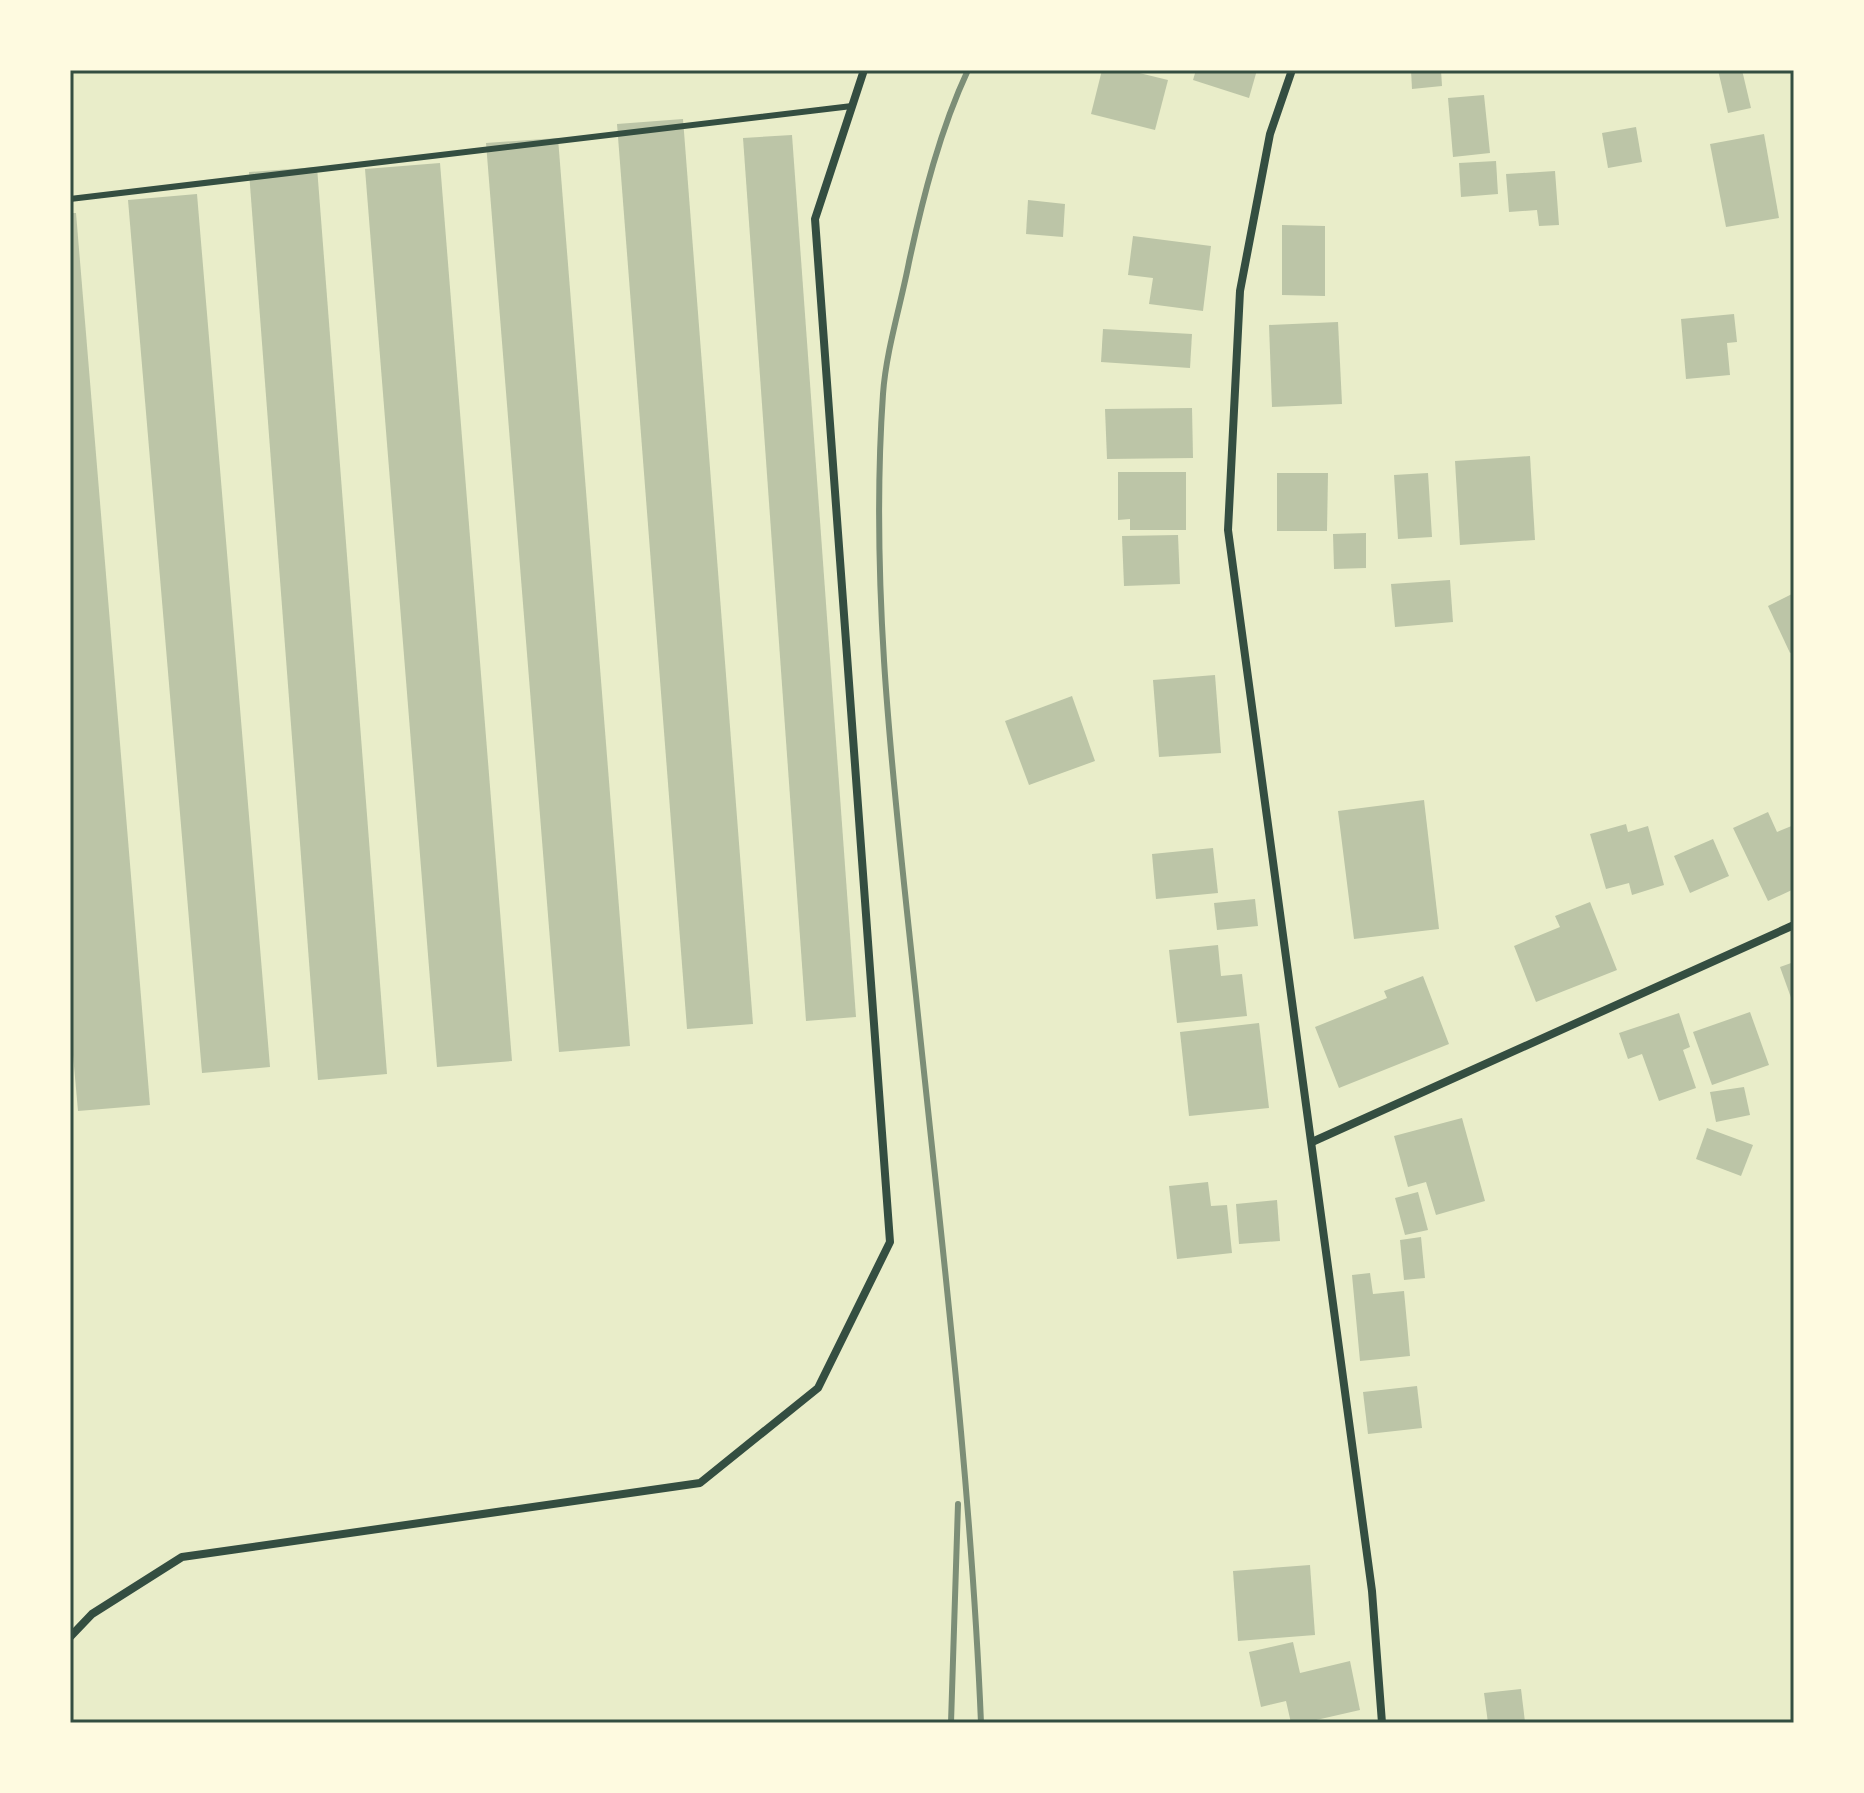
<svg xmlns="http://www.w3.org/2000/svg" width="1864" height="1793" viewBox="0 0 1864 1793" font-family="'Golos Text',sans-serif">
	<rect width="100%" height="100%" fill="#e9edc9"/>
	<!-- building -->
	<g fill="#bcc5a7">
		<polygon points="1102,70 1127,70 1168,80 1155,130 1091,114"/>
		<polygon points="1196,70 1257,70 1249,98 1193,80"/>
		<polygon points="1411,70 1441,70 1442,86 1412,89"/>
		<polygon points="1718,70 1742,70 1751,108 1728,113"/>
		<polygon points="1484,95 1490,153 1453,157 1448,98"/>
		<polygon points="683,119 753,1024 687,1029 617,124"/>
		<polygon points="1636,127 1642,162 1608,168 1602,133"/>
		<polygon points="1764,134 1779,218 1726,227 1710,144"/>
		<polygon points="792,135 856,1017 806,1021 743,138"/>
		<polygon points="558,138 630,1046 559,1052 486,143"/>
		<polygon points="1496,161 1498,194 1461,197 1459,163"/>
		<polygon points="440,163 512,1061 437,1067 365,169"/>
		<polygon points="317,167 387,1074 318,1080 249,172"/>
		<polygon points="1555,171 1559,225 1539,226 1537,210 1509,212 1506,174"/>
		<polygon points="197,194 270,1067 202,1073 128,200"/>
		<polygon points="1028,200 1065,204 1063,237 1026,234"/>
		<polygon points="70,213 76,213 150,1105 78,1111 70,1021"/>
		<polygon points="1282,225 1325,226 1325,296 1282,295"/>
		<polygon points="1133,236 1211,246 1203,311 1149,304 1153,278 1128,275"/>
		<polygon points="1734,314 1737,342 1727,343 1730,375 1686,379 1681,319"/>
		<polygon points="1338,322 1342,404 1272,407 1269,325"/>
		<polygon points="1103,329 1192,334 1190,368 1101,362"/>
		<polygon points="1192,408 1193,458 1107,459 1105,409"/>
		<polygon points="1530,456 1535,540 1460,545 1455,461"/>
		<polygon points="1118,472 1186,472 1186,530 1130,530 1130,519 1118,520"/>
		<polygon points="1277,473 1328,473 1327,531 1277,531"/>
		<polygon points="1428,473 1432,537 1398,539 1394,475"/>
		<polygon points="1366,533 1366,568 1334,569 1333,534"/>
		<polygon points="1178,535 1180,584 1124,586 1122,536"/>
		<polygon points="1450,580 1453,622 1395,627 1391,584"/>
		<polygon points="1792,594 1794,651 1790,653 1768,606"/>
		<polygon points="1215,675 1221,753 1159,757 1153,680"/>
		<polygon points="1072,696 1095,761 1029,785 1005,721"/>
		<polygon points="1424,800 1439,929 1354,939 1338,811"/>
		<polygon points="1768,812 1777,832 1794,825 1794,889 1768,901 1733,828"/>
		<polygon points="1626,824 1628,832 1648,826 1664,885 1632,895 1629,883 1606,889 1590,834"/>
		<polygon points="1713,839 1729,876 1690,893 1674,856"/>
		<polygon points="1213,848 1218,893 1156,899 1152,854"/>
		<polygon points="1255,899 1258,926 1217,930 1214,903"/>
		<polygon points="1590,902 1617,970 1536,1002 1514,946 1560,927 1555,916"/>
		<polygon points="1218,945 1221,976 1242,974 1247,1016 1177,1023 1169,950"/>
		<polygon points="1794,962 1794,1006 1780,967"/>
		<polygon points="1423,976 1449,1044 1339,1088 1315,1027 1387,998 1384,991"/>
		<polygon points="1750,1012 1769,1065 1712,1085 1693,1032"/>
		<polygon points="1679,1013 1690,1047 1683,1050 1696,1088 1659,1101 1642,1054 1628,1059 1619,1033"/>
		<polygon points="1259,1023 1269,1108 1189,1116 1180,1032"/>
		<polygon points="1744,1087 1750,1115 1716,1122 1710,1092"/>
		<polygon points="1462,1118 1485,1201 1436,1215 1426,1182 1408,1187 1394,1136"/>
		<polygon points="1707,1128 1753,1145 1741,1176 1696,1159"/>
		<polygon points="1208,1182 1211,1206 1227,1205 1232,1253 1177,1259 1169,1186"/>
		<polygon points="1418,1192 1428,1230 1405,1235 1395,1198"/>
		<polygon points="1277,1200 1280,1241 1239,1244 1236,1204"/>
		<polygon points="1421,1237 1425,1278 1404,1280 1400,1240"/>
		<polygon points="1370,1273 1373,1294 1404,1291 1410,1356 1360,1361 1352,1275"/>
		<polygon points="1417,1386 1422,1428 1368,1434 1363,1392"/>
		<polygon points="1310,1565 1315,1635 1238,1641 1233,1571"/>
		<polygon points="1293,1642 1300,1673 1350,1661 1360,1710 1303,1723 1291,1723 1286,1701 1261,1707 1249,1652"/>
		<polygon points="1521,1689 1525,1722 1488,1723 1484,1693"/>
	</g>
	<g fill="none" stroke-linecap="round" stroke-linejoin="round">
		<!-- service -->
		<polyline stroke="#344e41" stroke-width="6" points="70,199 852,106"/>
		<!-- minor -->
		<g stroke="#344e41" stroke-width="8">
			<polyline points="1292,70 1270,134 1240,291 1228,530 1372,1591 1382,1723"/>
			<polyline points="1312,1142 1794,925"/>
			<polyline points="70,1637 92,1614 182,1557 700,1483 818,1388 890,1242 815,219 864,70"/>
		</g>
		<!-- rail -->
		<g stroke="#7c8e77" stroke-width="6">
			<path d="M 968,70 C 940,130 923,197 909,262 C 901,304 886,351 883,394 C 869,595 895,796 916,996 C 941,1238 971,1480 981,1723"/>
			<polyline points="951,1723 958,1504"/>
		</g>
	</g>
	<!-- border -->
	<rect width="1864" height="1793" fill="none" stroke="#fefae0" stroke-width="144"/>
	<rect x="72" y="72" width="1720" height="1649" fill="none" stroke="#344e41" stroke-width="3"/>
</svg>
